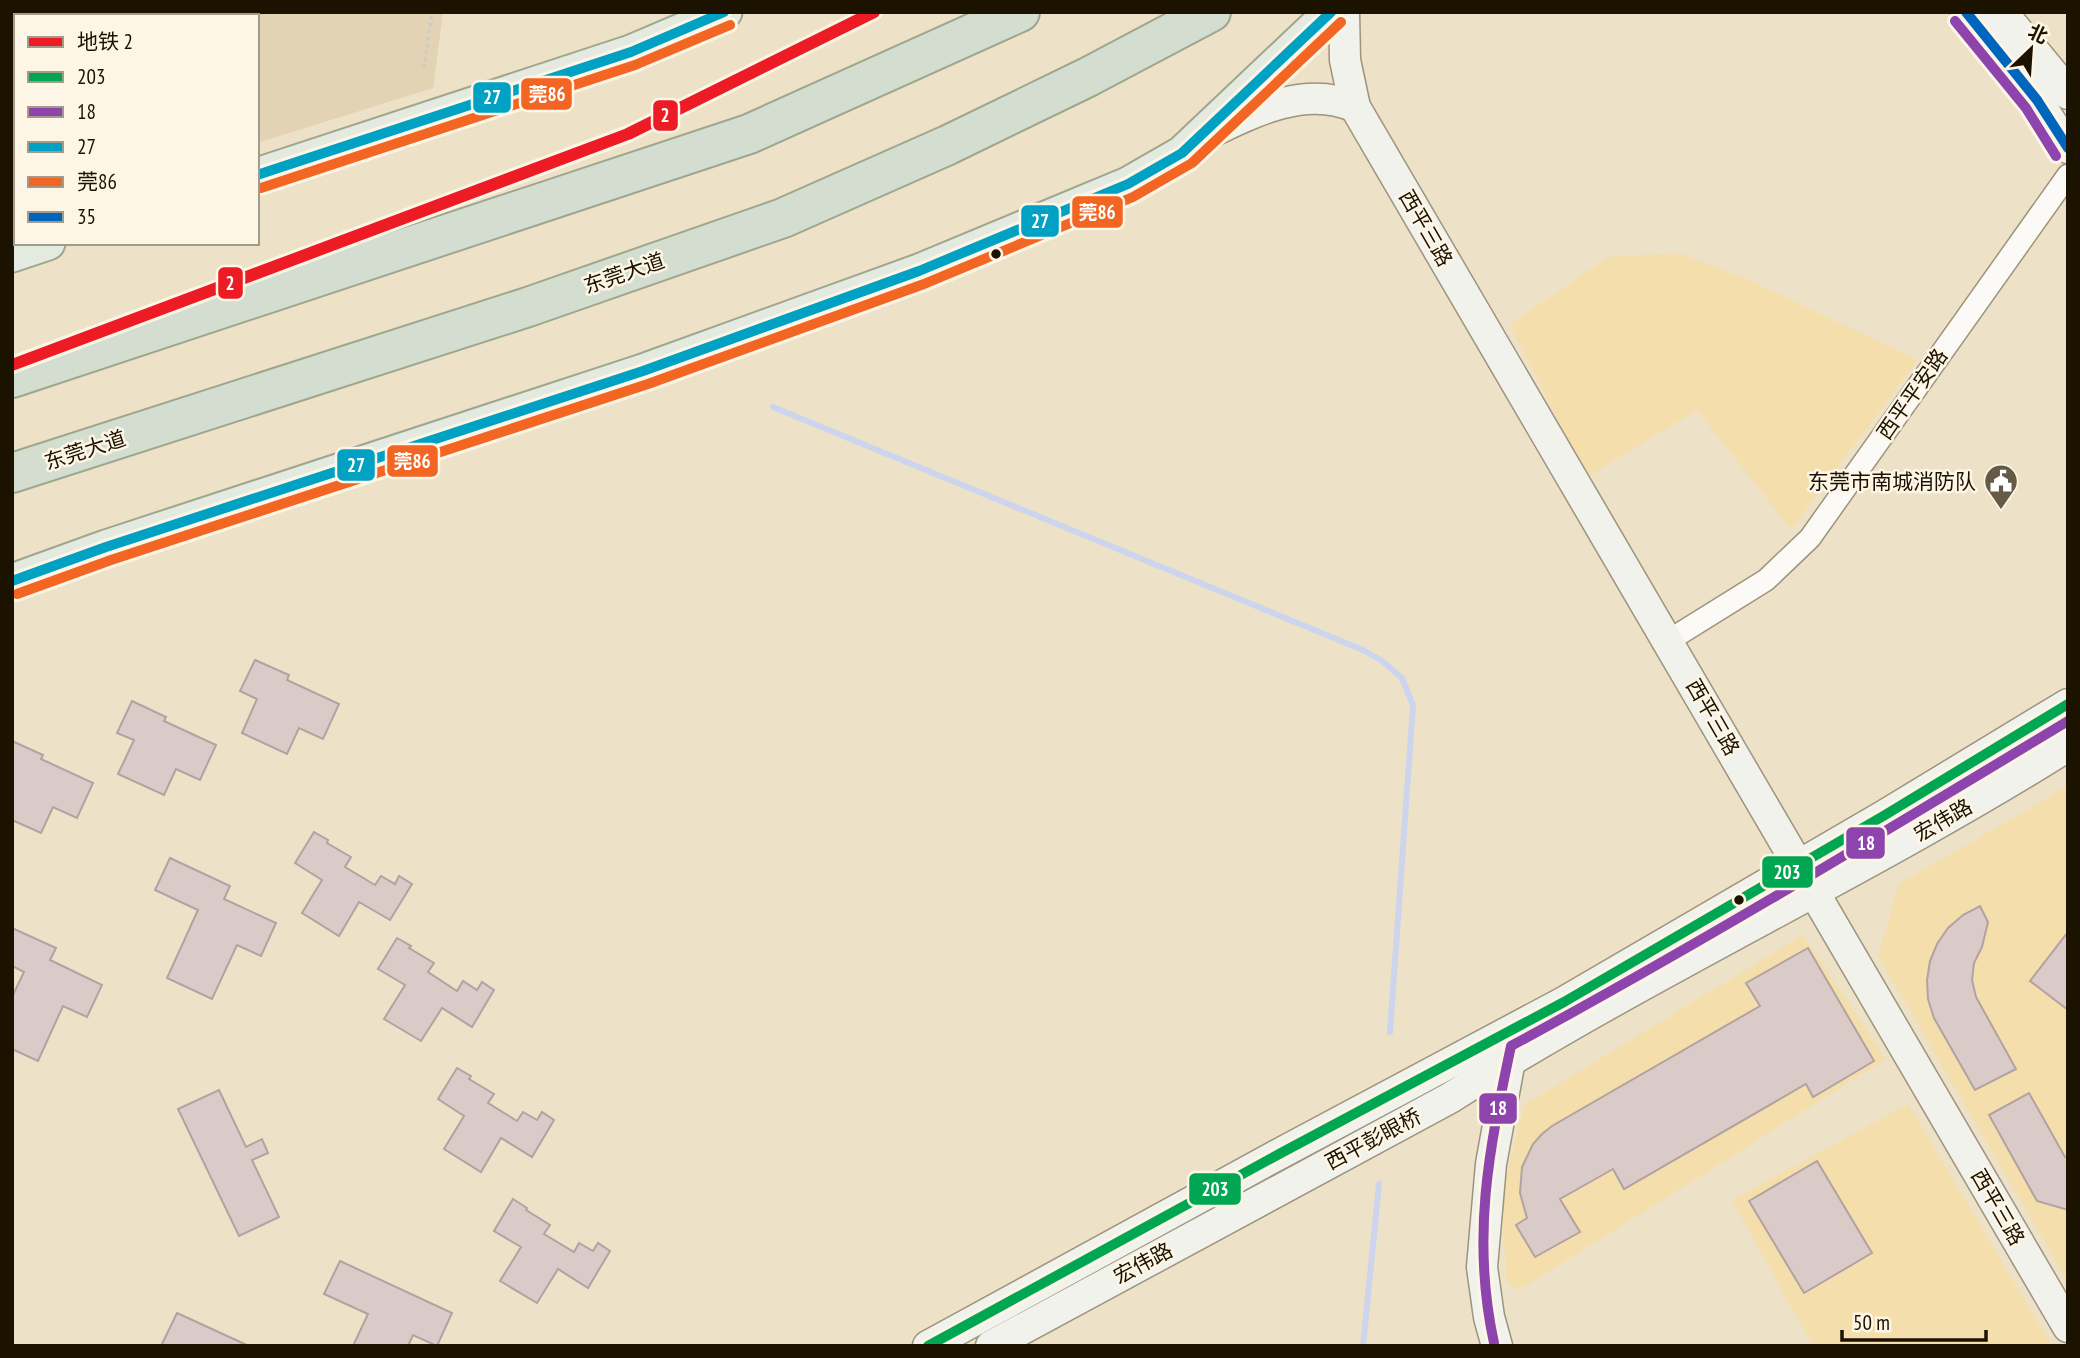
<svg xmlns="http://www.w3.org/2000/svg" width="2080" height="1358" viewBox="0 0 2080 1358" font-family="'PT Sans Narrow','Noto Sans SC',sans-serif">
	<rect width="100%" height="100%" fill="#ede1c7"/>
	<!-- built -->
	<g fill="#f4deab">
		<polygon points="1680,253 1751,281 1918,360 1791,529 1697,410 1587,477 1510,325 1608,257"/>
		<polygon points="2068,786 2068,1282 1878,956 1899,884"/>
		<polygon points="1803,935 1886,1059 1519,1290 1507,1283 1501,1198 1524,1105"/>
		<polygon points="1908,1104 2052,1346 1813,1346 1732,1200"/>
	</g>
	<!-- green -->
	<polygon fill="#e1d3b4" points="12,12 443,12 433,88 257,143 257,16 16,16 16,219 12,220"/>
	<g fill="none" stroke-linecap="round" stroke-linejoin="round">
		<!-- stream -->
		<g stroke="#ccd5ed" stroke-width="6">
			<polyline points="773,407 1363,650 1381,660 1402,678 1413,705 1390,1032"/>
			<polyline points="1363,1346 1379,1184"/>
		</g>
	</g>
	<!-- building -->
	<g fill="#dacbc8" stroke="#b2a2a1" stroke-width="2">
		<polygon points="255,660 289,675 287,680 339,704 323,739 299,728 287,754 242,733 257,699 240,691"/>
		<polygon points="132,701 166,717 164,721 216,745 200,780 176,769 164,795 118,774 134,740 117,733"/>
		<polygon points="12,741 43,755 41,759 93,783 77,818 53,807 41,833 12,820"/>
		<polygon points="314,832 328,840 327,843 351,857 345,867 375,885 381,876 395,884 399,876 412,884 390,920 359,902 339,936 302,913 322,880 295,863"/>
		<polygon points="170,858 230,886 224,899 276,923 261,956 237,945 212,999 167,978 198,910 155,890"/>
		<polygon points="1980,906 1988,922 1982,947 1974,963 1972,980 1976,997 2016,1069 1975,1090 1934,1018 1928,999 1927,980 1930,961 1937,944 1948,928 1963,915"/>
		<polygon points="12,928 56,948 50,960 102,985 87,1017 63,1006 38,1061 12,1049 12,997 24,972 12,966"/>
		<polygon points="2068,932 2068,1010 2030,981"/>
		<polygon points="397,938 411,946 409,948 434,963 428,972 457,991 463,981 477,990 482,982 494,990 472,1027 442,1008 421,1041 384,1019 405,985 378,969"/>
		<polygon points="1808,948 1874,1061 1813,1097 1806,1084 1624,1189 1613,1169 1560,1199 1580,1232 1535,1257 1516,1225 1527,1218 1520,1193 1522,1167 1533,1144 1542,1134 1552,1126 1760,1006 1746,983"/>
		<polygon points="457,1068 471,1076 469,1079 494,1094 488,1103 517,1121 523,1112 537,1120 542,1112 554,1120 532,1157 501,1138 481,1172 444,1149 464,1116 438,1099"/>
		<polygon points="219,1090 246,1147 262,1139 268,1153 252,1160 279,1217 239,1236 178,1109"/>
		<polygon points="2029,1093 2065,1157 2068,1158 2068,1210 2037,1201 1989,1115"/>
		<polygon points="1817,1161 1872,1253 1804,1293 1749,1201"/>
		<polygon points="513,1199 527,1208 526,1210 550,1225 544,1234 574,1252 579,1243 593,1251 598,1243 610,1251 588,1288 558,1269 537,1303 500,1281 521,1247 494,1231"/>
		<polygon points="340,1261 452,1313 437,1346 413,1335 408,1346 353,1346 368,1314 324,1294"/>
		<polygon points="177,1313 249,1346 161,1346"/>
	</g>
	<g fill="none" stroke-linecap="round" stroke-linejoin="round">
		<!-- street casing -->
		<g stroke="#9e937c" stroke-width="24">
			<polyline id="street" points="1668,641 1766,580 1810,538 2068,175"/>
		</g>
		<!-- secondary casing -->
		<g stroke="#9e937c" stroke-width="33">
			<g id="secondary">
				<polyline points="1344,12 1345,60 1355,107 2068,1327"/>
				<polyline points="1966,12 2037,100 2068,148"/>
				<polyline points="2002,12 2058,80 2068,94"/>
				<path d="M 1210,133 C 1254,111 1307,85 1355,107"/>
				<polyline points="928,1346 1281,1153 1564,1002 1885,815 2068,704"/>
				<path d="M 991,1346 L 1450,1098 C 1651,971 1867,872 2068,746"/>
				<polyline points="1497,1346 1489,1317 1482,1267 1491,1164 1512,1049"/>
			</g>
		</g>
		<!-- primary casing -->
		<g stroke="#9fa68e" stroke-width="37">
			<g id="primary">
				<polyline points="257,175 631,52 725,12"/>
				<polyline points="12,255 48,243"/>
				<polyline points="12,581 106,547 643,371 919,271 1128,184 1182,153 1331,12"/>
			</g>
		</g>
		<!-- highway casing -->
		<g stroke="#9fa68e" stroke-width="42">
			<g id="highway">
				<polyline points="12,378 749,134 1020,12"/>
				<polyline points="12,473 528,307 783,218 948,145 1088,77 1211,12"/>
			</g>
		</g>
		<!-- path -->
		<g stroke="#d0ccc4" stroke-width="3.5" stroke-dasharray="3.5 3.5" stroke-linecap="butt">
			<polyline points="198,12 200,16"/>
			<polyline points="23,16 25,12"/>
			<polyline points="12,35 16,29"/>
			<polyline points="424,68 432,12"/>
		</g>
		<!-- street -->
		<use href="#street" stroke="#fcfaf7" stroke-width="21"/>
		<!-- secondary -->
		<use href="#secondary" stroke="#f0f2eb" stroke-width="30"/>
		<!-- primary -->
		<use href="#primary" stroke="#e4eae0" stroke-width="33"/>
		<!-- highway -->
		<use href="#highway" stroke="#d4ded0" stroke-width="38"/>
		<!-- bus-1 casing -->
		<g stroke="#fdf6e6" stroke-width="16">
			<polyline id="bus-1" points="928,1346 1281,1153 1564,1002 1885,815 2068,704"/>
		</g>
		<!-- bus-2 casing -->
		<g stroke="#fdf6e6" stroke-width="16">
			<g id="bus-2">
				<polyline points="1955,21 2026,108 2056,156"/>
				<path d="M 1494,1343 C 1471,1237 1489,1150 1511,1046 C 1700,944 1884,832 2068,721"/>
			</g>
		</g>
		<!-- bus-3 casing -->
		<g stroke="#fdf6e6" stroke-width="16">
			<g id="bus-3">
				<polyline points="257,175 631,52 724,12"/>
				<polyline points="12,581 106,547 643,371 919,271 1128,184 1182,153 1331,12"/>
			</g>
		</g>
		<!-- bus-4 casing -->
		<g stroke="#fdf6e6" stroke-width="16">
			<g id="bus-4">
				<polyline points="261,188 635,65 730,25"/>
				<polyline points="17,594 111,560 648,384 924,284 1133,197 1192,163 1341,22"/>
			</g>
		</g>
		<!-- bus-5 casing -->
		<g stroke="#fdf6e6" stroke-width="16">
			<polyline id="bus-5" points="1966,12 2037,100 2068,148"/>
		</g>
		<!-- bus-1 -->
		<use href="#bus-1" stroke="#00a651" stroke-width="10"/>
		<!-- bus-2 -->
		<use href="#bus-2" stroke="#8e44ad" stroke-width="10"/>
		<!-- bus-3 -->
		<use href="#bus-3" stroke="#01a1c4" stroke-width="10"/>
		<!-- bus-4 -->
		<use href="#bus-4" stroke="#f26522" stroke-width="10"/>
		<!-- bus-5 -->
		<use href="#bus-5" stroke="#0065bd" stroke-width="10"/>
		<!-- metro-1 casing -->
		<g stroke="#fdf6e6" stroke-width="18">
			<polyline id="metro-1" points="12,365 628,134 874,12"/>
		</g>
		<!-- metro-1 -->
		<use href="#metro-1" stroke="#ed1c24" stroke-width="12"/>
	</g>
	<!-- icons -->
	<defs>
		<g id="civic-pin" transform="scale(1.75)"><path d="M0 17L-7.5 6A9.5 9.5 0 1 1 7.5 6Z" fill="#655a46" stroke="#fdf6e6"/><path d="M-.6-6.5H3V-4.5H.6V-3L4-1V1h2V6H-6V1h2V-1L-.6-3ZM-1.2 2.5V6h2.4V2.5Z" fill="#fff"/></g>
	</defs>
	<g fill-rule="evenodd">
		<use href="#civic-pin" x="2001" y="481"/>
	</g>
	<!-- markers -->
	<g fill="#1c1200" stroke="#fdf6e6" stroke-width="2.5">
		<circle cx="996" cy="254" r="6"/>
		<circle cx="1739" cy="900" r="6"/>
	</g>
	<g text-anchor="middle" dominant-baseline="central" stroke-width="5" stroke-linejoin="round" paint-order="stroke">
		<!-- street labels -->
		<g font-size="21" fill="#1c1200" stroke="#fdf6e6">
			<text transform="translate(1426 228) rotate(60)">西平三路</text>
			<text transform="translate(624 273) rotate(-19)">东莞大道</text>
			<text transform="translate(1912 394) rotate(-55)">西平平安路</text>
			<text transform="translate(85 450) rotate(-18)">东莞大道</text>
			<text transform="translate(1713 717) rotate(60)">西平三路</text>
			<text transform="translate(1943 820) rotate(-30)">宏伟路</text>
			<text transform="translate(1373 1139) rotate(-28)">西平彭眼桥</text>
			<text transform="translate(1998 1207) rotate(60)">西平三路</text>
			<text transform="translate(1143 1263) rotate(-28)">宏伟路</text>
		</g>
		<!-- poi labels -->
		<g font-size="21" fill="#1c1200" stroke="#fdf6e6" text-anchor="end">
			<text x="1976" y="481">东莞市南城消防队</text>
		</g>
	</g>
	<g stroke="#fdf6e6" stroke-width="2.5">
		<rect x="520" y="77" width="53" height="34" rx="7" fill="#f26522"/>
		<rect x="472" y="81" width="40" height="33" rx="7" fill="#01a1c4"/>
		<rect x="652" y="99" width="27" height="33" rx="7" fill="#ed1c24"/>
		<rect x="1071" y="195" width="53" height="34" rx="7" fill="#f26522"/>
		<rect x="1020" y="204" width="40" height="34" rx="7" fill="#01a1c4"/>
		<rect x="217" y="266" width="27" height="34" rx="7" fill="#ed1c24"/>
		<rect x="386" y="444" width="53" height="34" rx="7" fill="#f26522"/>
		<rect x="336" y="448" width="40" height="34" rx="7" fill="#01a1c4"/>
		<rect x="1845" y="826" width="41" height="34" rx="7" fill="#8e44ad"/>
		<rect x="1761" y="855" width="53" height="34" rx="7" fill="#00a651"/>
		<rect x="1478" y="1092" width="40" height="33" rx="7" fill="#8e44ad"/>
		<rect x="1188" y="1172" width="54" height="34" rx="7" fill="#00a651"/>
	</g>
	<g font-size="19" text-anchor="middle" font-weight="bold" fill="#fff">
		<text x="547" y="101">莞86</text>
		<text x="492" y="104">27</text>
		<text x="665" y="122">2</text>
		<text x="1097" y="219">莞86</text>
		<text x="1040" y="228">27</text>
		<text x="230" y="290">2</text>
		<text x="412" y="468">莞86</text>
		<text x="356" y="472">27</text>
		<text x="1866" y="850">18</text>
		<text x="1787" y="879">203</text>
		<text x="1498" y="1115">18</text>
		<text x="1215" y="1196">203</text>
	</g>
	<!-- border -->
	<rect width="2080" height="1358" fill="none" stroke="#1c1200" stroke-width="28"/>
	<!-- legend -->
	<rect x="14" y="14" width="245" height="231" fill="#fdf6e6" stroke="#a39b8a" stroke-width="2"/>
	<rect x="28" y="37" width="35" height="10" fill="#ed1c24" stroke="#a39b8a" stroke-width="2"/>
	<text x="77" y="49" font-size="21" fill="#1c1200">地铁 2</text>
	<rect x="28" y="72" width="35" height="10" fill="#00a651" stroke="#a39b8a" stroke-width="2"/>
	<text x="77" y="84" font-size="21" fill="#1c1200">203</text>
	<rect x="28" y="107" width="35" height="10" fill="#8e44ad" stroke="#a39b8a" stroke-width="2"/>
	<text x="77" y="119" font-size="21" fill="#1c1200">18</text>
	<rect x="28" y="142" width="35" height="10" fill="#01a1c4" stroke="#a39b8a" stroke-width="2"/>
	<text x="77" y="154" font-size="21" fill="#1c1200">27</text>
	<rect x="28" y="177" width="35" height="10" fill="#f26522" stroke="#a39b8a" stroke-width="2"/>
	<text x="77" y="189" font-size="21" fill="#1c1200">莞86</text>
	<rect x="28" y="212" width="35" height="10" fill="#0065bd" stroke="#a39b8a" stroke-width="2"/>
	<text x="77" y="224" font-size="21" fill="#1c1200">35</text>
	<!-- north arrow -->
	<g transform="translate(2031 49) rotate(25)" stroke="#fdf6e6" stroke-width="5" paint-order="stroke">
	<path d="M0-5L12 26L0 18L-12 26Z" fill="#1c1200"/>
	<text y="-10" font-size="19" font-weight="bold" text-anchor="middle" fill="#1c1200">北</text>
	</g>
	<!-- scale -->
	<path d="M1842 1330v10h144v-10" fill="none" stroke="#1c1200" stroke-width="3.5"/>
	<text x="1853" y="1330" font-size="21" fill="#1c1200" stroke="#fdf6e6" stroke-width="5" paint-order="stroke">50 m</text>
</svg>
